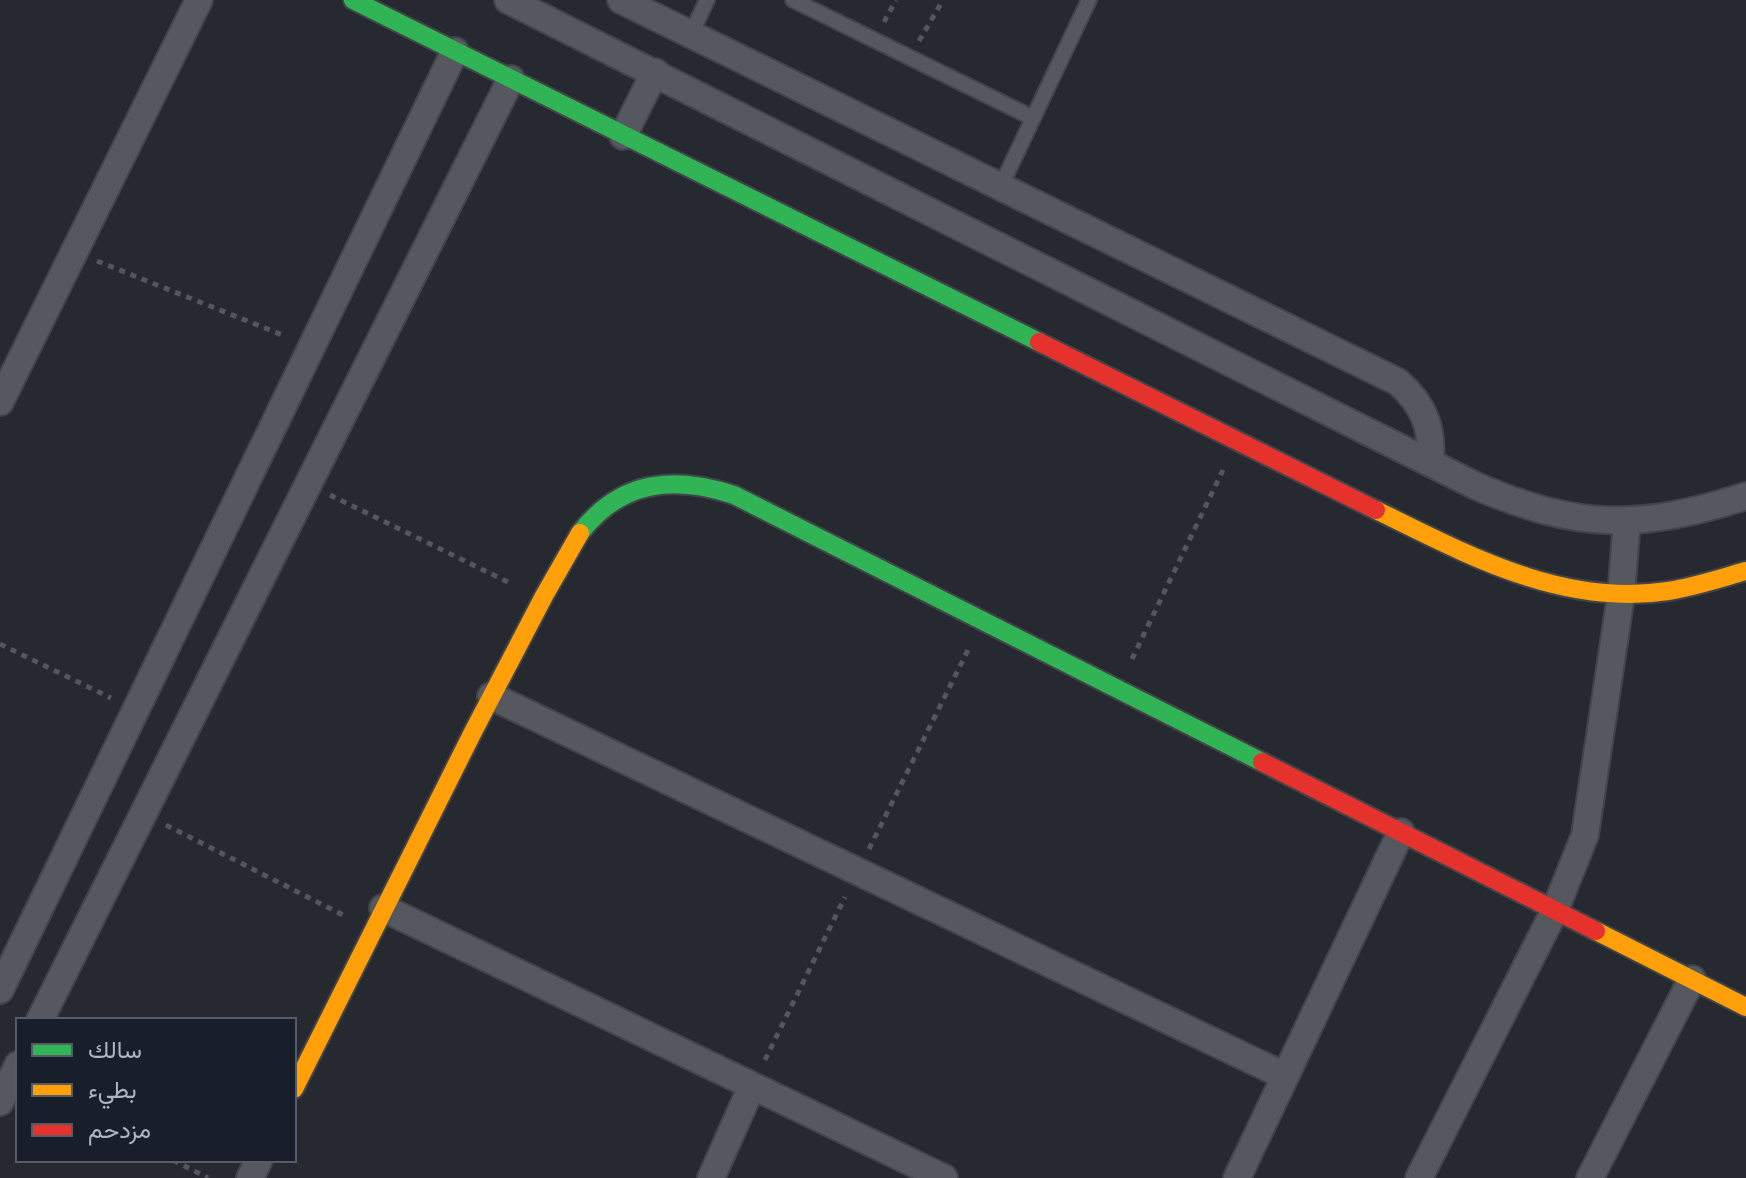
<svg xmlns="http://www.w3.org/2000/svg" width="1746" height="1178" viewBox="0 0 1746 1178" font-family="'Roboto Condensed',Vazirmatn,sans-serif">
	<rect width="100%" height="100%" fill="#262930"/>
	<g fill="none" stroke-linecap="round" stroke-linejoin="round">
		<!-- lane casing -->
		<g stroke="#414449" stroke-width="18">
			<g id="lane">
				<polyline points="793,0 1033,118"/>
				<polyline points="691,34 707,0"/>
				<polyline points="1001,186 1089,0"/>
			</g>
		</g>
		<!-- street casing -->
		<g stroke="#414449" stroke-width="30">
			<g id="street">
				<path d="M 508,0 L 1476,486 C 1579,530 1640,530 1746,496"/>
				<path d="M 621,0 L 1398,382 C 1424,405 1433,428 1430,462"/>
				<polyline points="623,136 655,72"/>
				<polyline points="0,402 199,0"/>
				<polyline points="491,696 1285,1076"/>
				<polyline points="383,908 944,1178"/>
				<polyline points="0,990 455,51"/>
				<polyline points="40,1020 511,79"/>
				<polyline points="0,1102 18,1065"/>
				<polyline points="250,1178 259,1160"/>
				<polyline points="711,1178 752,1086"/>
				<polyline points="1237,1178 1401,832"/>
				<polyline points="1419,1178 1555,910 1585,835 1621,595 1627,521"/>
				<polyline points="1590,1178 1692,979"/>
			</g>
		</g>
		<!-- fast casing -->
		<g stroke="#414449" stroke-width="22">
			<g id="fast">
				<polyline points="353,0 1039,342"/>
				<path d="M 580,533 C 621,480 674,475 734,495 L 1262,762"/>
			</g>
		</g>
		<!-- slow casing -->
		<g stroke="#414449" stroke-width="22">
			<g id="slow">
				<path d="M 1376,510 C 1468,555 1562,607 1668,591 C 1694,587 1721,578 1746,571"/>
				<polyline points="1596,931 1746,1007"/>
				<polyline points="294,1089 473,732 544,596 580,533"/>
			</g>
		</g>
		<!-- jam casing -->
		<g stroke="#414449" stroke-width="22">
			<g id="jam">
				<polyline points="1039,342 1376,510"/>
				<polyline points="1262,762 1596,931"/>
			</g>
		</g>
		<!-- path -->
		<g stroke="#53575c" stroke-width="5" stroke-dasharray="6 6" stroke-linecap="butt">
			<polyline points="884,22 896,0"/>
			<polyline points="919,41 943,0"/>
			<polyline points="97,261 285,336"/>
			<polyline points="330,495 512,584"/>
			<polyline points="0,644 111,698"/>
			<polyline points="1132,659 1223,470"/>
			<polyline points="166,825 343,915"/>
			<polyline points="869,849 968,650"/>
			<polyline points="765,1060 845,897"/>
			<polyline points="173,1160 208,1178"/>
		</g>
		<!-- lane -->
		<use href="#lane" stroke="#55585f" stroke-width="14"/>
		<!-- street -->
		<use href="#street" stroke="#55585f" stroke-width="26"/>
		<!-- fast -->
		<use href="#fast" stroke="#30b455" stroke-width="18"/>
		<!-- slow -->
		<use href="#slow" stroke="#ff9f0a" stroke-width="18"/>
		<!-- jam -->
		<use href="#jam" stroke="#e5322d" stroke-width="18"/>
	</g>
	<!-- legend -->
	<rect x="16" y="1018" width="280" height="144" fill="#191f2a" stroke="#555b67" stroke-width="2"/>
	<rect x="32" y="1044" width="40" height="12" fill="#30b455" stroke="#555b67" stroke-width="2"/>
	<text x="88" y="1058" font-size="24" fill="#aeb5c2">سالك</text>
	<rect x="32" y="1084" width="40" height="12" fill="#ff9f0a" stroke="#555b67" stroke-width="2"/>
	<text x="88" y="1098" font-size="24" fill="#aeb5c2">بطيء</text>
	<rect x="32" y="1124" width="40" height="12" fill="#e5322d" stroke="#555b67" stroke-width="2"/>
	<text x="88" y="1138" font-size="24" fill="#aeb5c2">مزدحم</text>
</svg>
